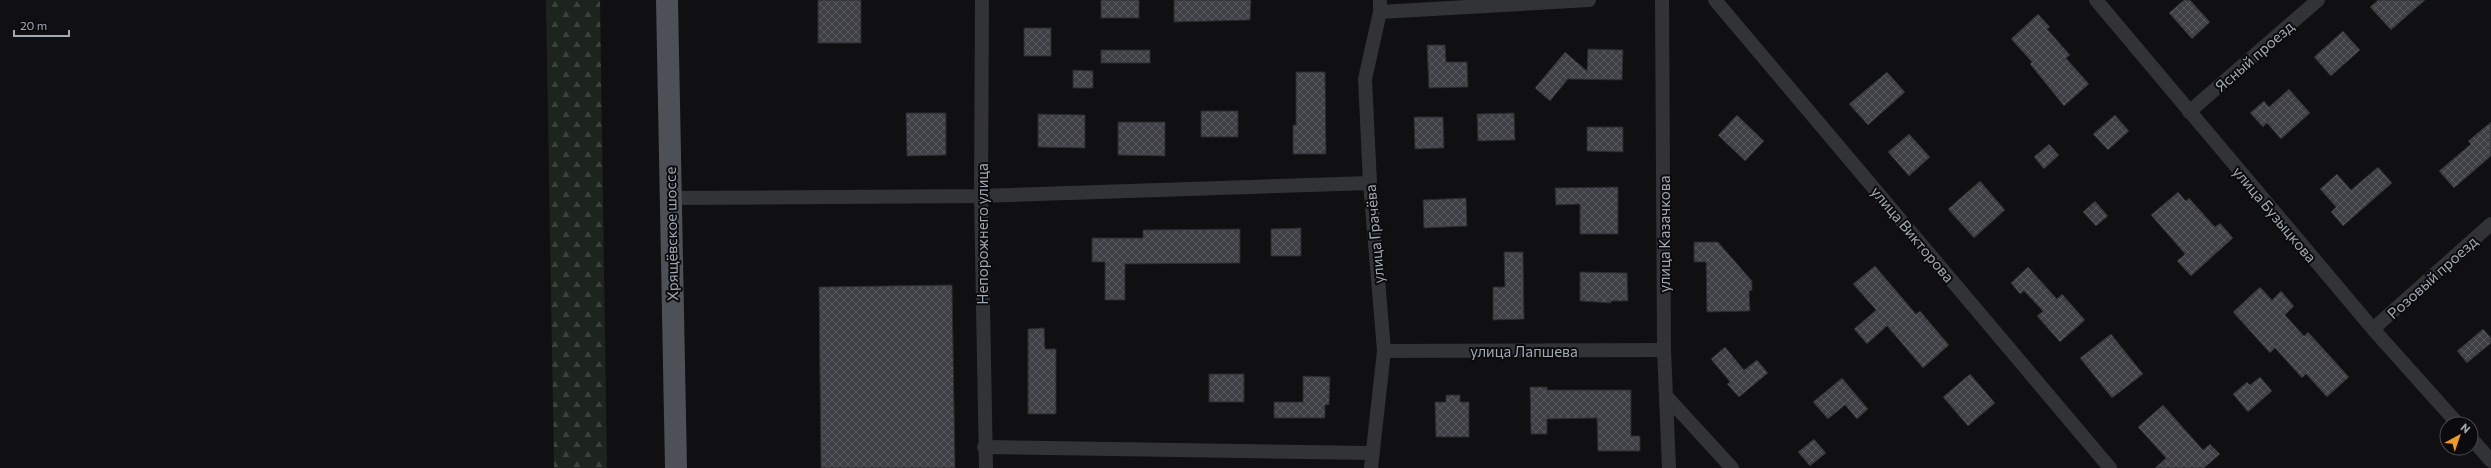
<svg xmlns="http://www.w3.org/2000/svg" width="2491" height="468" viewBox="0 0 2491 468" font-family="Commissioner,sans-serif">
	<defs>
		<pattern id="forest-firs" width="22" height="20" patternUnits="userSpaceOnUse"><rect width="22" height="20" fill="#1d241d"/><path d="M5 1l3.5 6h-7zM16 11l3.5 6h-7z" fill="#3b413b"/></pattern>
		<pattern id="building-cross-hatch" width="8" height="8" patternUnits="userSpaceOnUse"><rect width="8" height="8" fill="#3f4045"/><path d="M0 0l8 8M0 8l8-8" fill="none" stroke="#58595d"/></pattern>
	</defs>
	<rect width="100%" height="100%" fill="#101012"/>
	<!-- forest -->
	<polygon fill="url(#forest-firs)" points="546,0 600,0 607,468 554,468"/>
	<!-- building -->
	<g fill="url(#building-cross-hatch)" stroke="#2a2b2e">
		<rect x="818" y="0" width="43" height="43"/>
		<rect x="1101" y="0" width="38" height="18"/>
		<polygon points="1174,0 1251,0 1250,20 1174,22"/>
		<polygon points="2184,0 2190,0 2210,22 2192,39 2169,13"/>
		<polygon points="2378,0 2425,0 2391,30 2370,7"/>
		<polygon points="2038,14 2050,27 2047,29 2070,55 2066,58 2089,84 2064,106 2030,64 2032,62 2011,39"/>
		<rect x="1024" y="28" width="27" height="28"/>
		<polygon points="2343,31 2360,50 2331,76 2314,57"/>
		<polygon points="1427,45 1445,45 1446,62 1467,62 1468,87 1429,88"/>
		<polygon points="1588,49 1623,50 1622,80 1568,79 1550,101 1535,88 1565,52 1587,71"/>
		<rect x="1101" y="50" width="49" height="13"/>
		<polygon points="1073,70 1093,71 1093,88 1073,88"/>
		<polygon points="1296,72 1325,72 1326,154 1293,154 1293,125 1296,125"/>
		<polygon points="1887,72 1905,92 1868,125 1849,104"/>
		<polygon points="2289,89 2310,113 2281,139 2267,123 2263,127 2250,113 2264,101 2269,107"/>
		<rect x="1201" y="111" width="37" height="26"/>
		<polygon points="906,113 946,113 946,155 907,156"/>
		<polygon points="1514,113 1515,140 1478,141 1477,114"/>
		<polygon points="1038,114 1085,115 1085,148 1038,147"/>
		<polygon points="1737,115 1764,141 1745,161 1718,135"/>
		<polygon points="2115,115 2129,131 2108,150 2093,134"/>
		<polygon points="1414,117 1443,117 1444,148 1415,149"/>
		<polygon points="1118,122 1165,122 1165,156 1118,155"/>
		<polygon points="2491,122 2491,156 2454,188 2439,171 2471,144 2468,141"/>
		<polygon points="1587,127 1623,127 1623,152 1587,151"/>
		<polygon points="1909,134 1930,157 1909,176 1888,152"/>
		<polygon points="2049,144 2059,155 2044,169 2034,157"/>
		<polygon points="2378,167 2392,183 2343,226 2331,212 2336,207 2320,189 2337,174 2351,190"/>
		<polygon points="1980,181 2005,210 1974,238 1948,209"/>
		<polygon points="1618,187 1618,234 1580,234 1580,204 1556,205 1555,188"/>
		<polygon points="2178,192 2186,201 2189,198 2215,227 2220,223 2233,238 2191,276 2177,261 2185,254 2151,215"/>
		<polygon points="1466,198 1467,226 1424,228 1423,200"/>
		<polygon points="2095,201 2108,216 2096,226 2083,212"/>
		<polygon points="1301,228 1301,256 1271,256 1271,229"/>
		<polygon points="1240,229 1240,263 1125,264 1125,300 1105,300 1105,262 1092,262 1092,238 1143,238 1143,230"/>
		<polygon points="1694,242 1718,242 1752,281 1752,290 1749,291 1750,311 1707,312 1706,262 1694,262"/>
		<polygon points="1504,252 1523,252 1524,319 1493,320 1493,287 1505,287"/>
		<polygon points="1875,266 1916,314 1920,311 1949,345 1923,368 1887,326 1867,344 1854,329 1876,310 1853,284"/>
		<polygon points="2028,267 2057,299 2062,294 2085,320 2060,342 2037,316 2043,311 2024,291 2020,294 2011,283"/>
		<polygon points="1580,272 1627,273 1628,301 1611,301 1611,303 1580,301"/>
		<polygon points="952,285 955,468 821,468 819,287"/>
		<polygon points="2260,287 2272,300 2281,291 2294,306 2285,315 2304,336 2308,332 2349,377 2327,397 2306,374 2302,378 2275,348 2270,353 2233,312"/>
		<polygon points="1044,328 1045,349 1056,349 1056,414 1028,414 1028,329"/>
		<polygon points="2483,329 2491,338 2491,343 2467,363 2457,351"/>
		<polygon points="2111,334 2143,374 2112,398 2080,358"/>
		<polygon points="1725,347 1744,370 1757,360 1768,373 1739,397 1727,384 1730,382 1711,359"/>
		<rect x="1209" y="374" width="35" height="28"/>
		<polygon points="1970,374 1995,403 1968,426 1943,397"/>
		<polygon points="1303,376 1330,377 1329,405 1325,405 1325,418 1274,418 1274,402 1303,402"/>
		<polygon points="2260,377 2272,391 2248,412 2233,394 2247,382 2250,385"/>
		<polygon points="1842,378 1868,409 1857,419 1845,405 1828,419 1813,402"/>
		<polygon points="1530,387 1547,387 1547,390 1631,390 1631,436 1640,436 1640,451 1598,451 1597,418 1547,419 1547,434 1531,434"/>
		<polygon points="1446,395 1460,395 1460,402 1469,402 1469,437 1436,437 1435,402 1446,402"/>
		<polygon points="2163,405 2203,450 2210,444 2220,454 2204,468 2155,468 2166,458 2138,427"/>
		<polygon points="1814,439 1826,453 1810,466 1798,452"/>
	</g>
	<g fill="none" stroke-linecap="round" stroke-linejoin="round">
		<!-- street -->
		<g stroke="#313337" stroke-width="14">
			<polyline points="982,0 981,196 986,468"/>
			<polyline points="1662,0 1664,350 1669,468"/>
			<polyline points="1715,0 2110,468"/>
			<polyline points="2096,0 2373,329 2458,424"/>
			<polyline points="1380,12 1589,0"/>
			<polyline points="2189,112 2318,0"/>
			<polyline points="671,198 981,196 1370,183"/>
			<polyline points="2373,329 2491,224"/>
			<polyline points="1384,351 1664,350"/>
			<polyline points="1666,396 1732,468"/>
			<polyline points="2471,438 2491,461"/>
			<polyline points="984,447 1371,453"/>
			<polyline points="1371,468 1384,351 1370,183 1365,79 1380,12 1380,0"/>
		</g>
		<!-- primary -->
		<polyline stroke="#4d5056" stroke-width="22" points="667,0 676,468"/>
	</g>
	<g text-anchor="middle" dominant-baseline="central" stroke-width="4" stroke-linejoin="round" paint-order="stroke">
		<!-- street labels -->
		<g font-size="15" fill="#a2a8b2" stroke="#0b0b0d">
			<text transform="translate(2254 56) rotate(-41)">Ясный проезд</text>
			<text transform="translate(2275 214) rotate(50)">улица Бузыцкова</text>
			<text transform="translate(671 234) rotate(-91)">Хрящёвское шоссе</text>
			<text transform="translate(982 234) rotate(-90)">Непорожнего улица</text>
			<text transform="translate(1374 234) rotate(-95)">улица Грачёва</text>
			<text transform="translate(1664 234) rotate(-90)">улица Казачкова</text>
			<text transform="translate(1913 234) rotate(50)">улица Викторова</text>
			<text transform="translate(2432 277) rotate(-42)">Розовый проезд</text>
			<text x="1524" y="351">улица Лапшева</text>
		</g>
	</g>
	<!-- north arrow -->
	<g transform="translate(2459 436) rotate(40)"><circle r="19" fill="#0b0b0d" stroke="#474a4f"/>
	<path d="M0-3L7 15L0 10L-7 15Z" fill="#ee992c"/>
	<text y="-6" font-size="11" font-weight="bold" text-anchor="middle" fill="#a2a8b2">N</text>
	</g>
	<!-- scale -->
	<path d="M14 30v6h55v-6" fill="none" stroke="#a2a8b2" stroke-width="2"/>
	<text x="20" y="30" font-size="12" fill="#a2a8b2" stroke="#0b0b0d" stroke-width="3" paint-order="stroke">20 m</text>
</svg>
